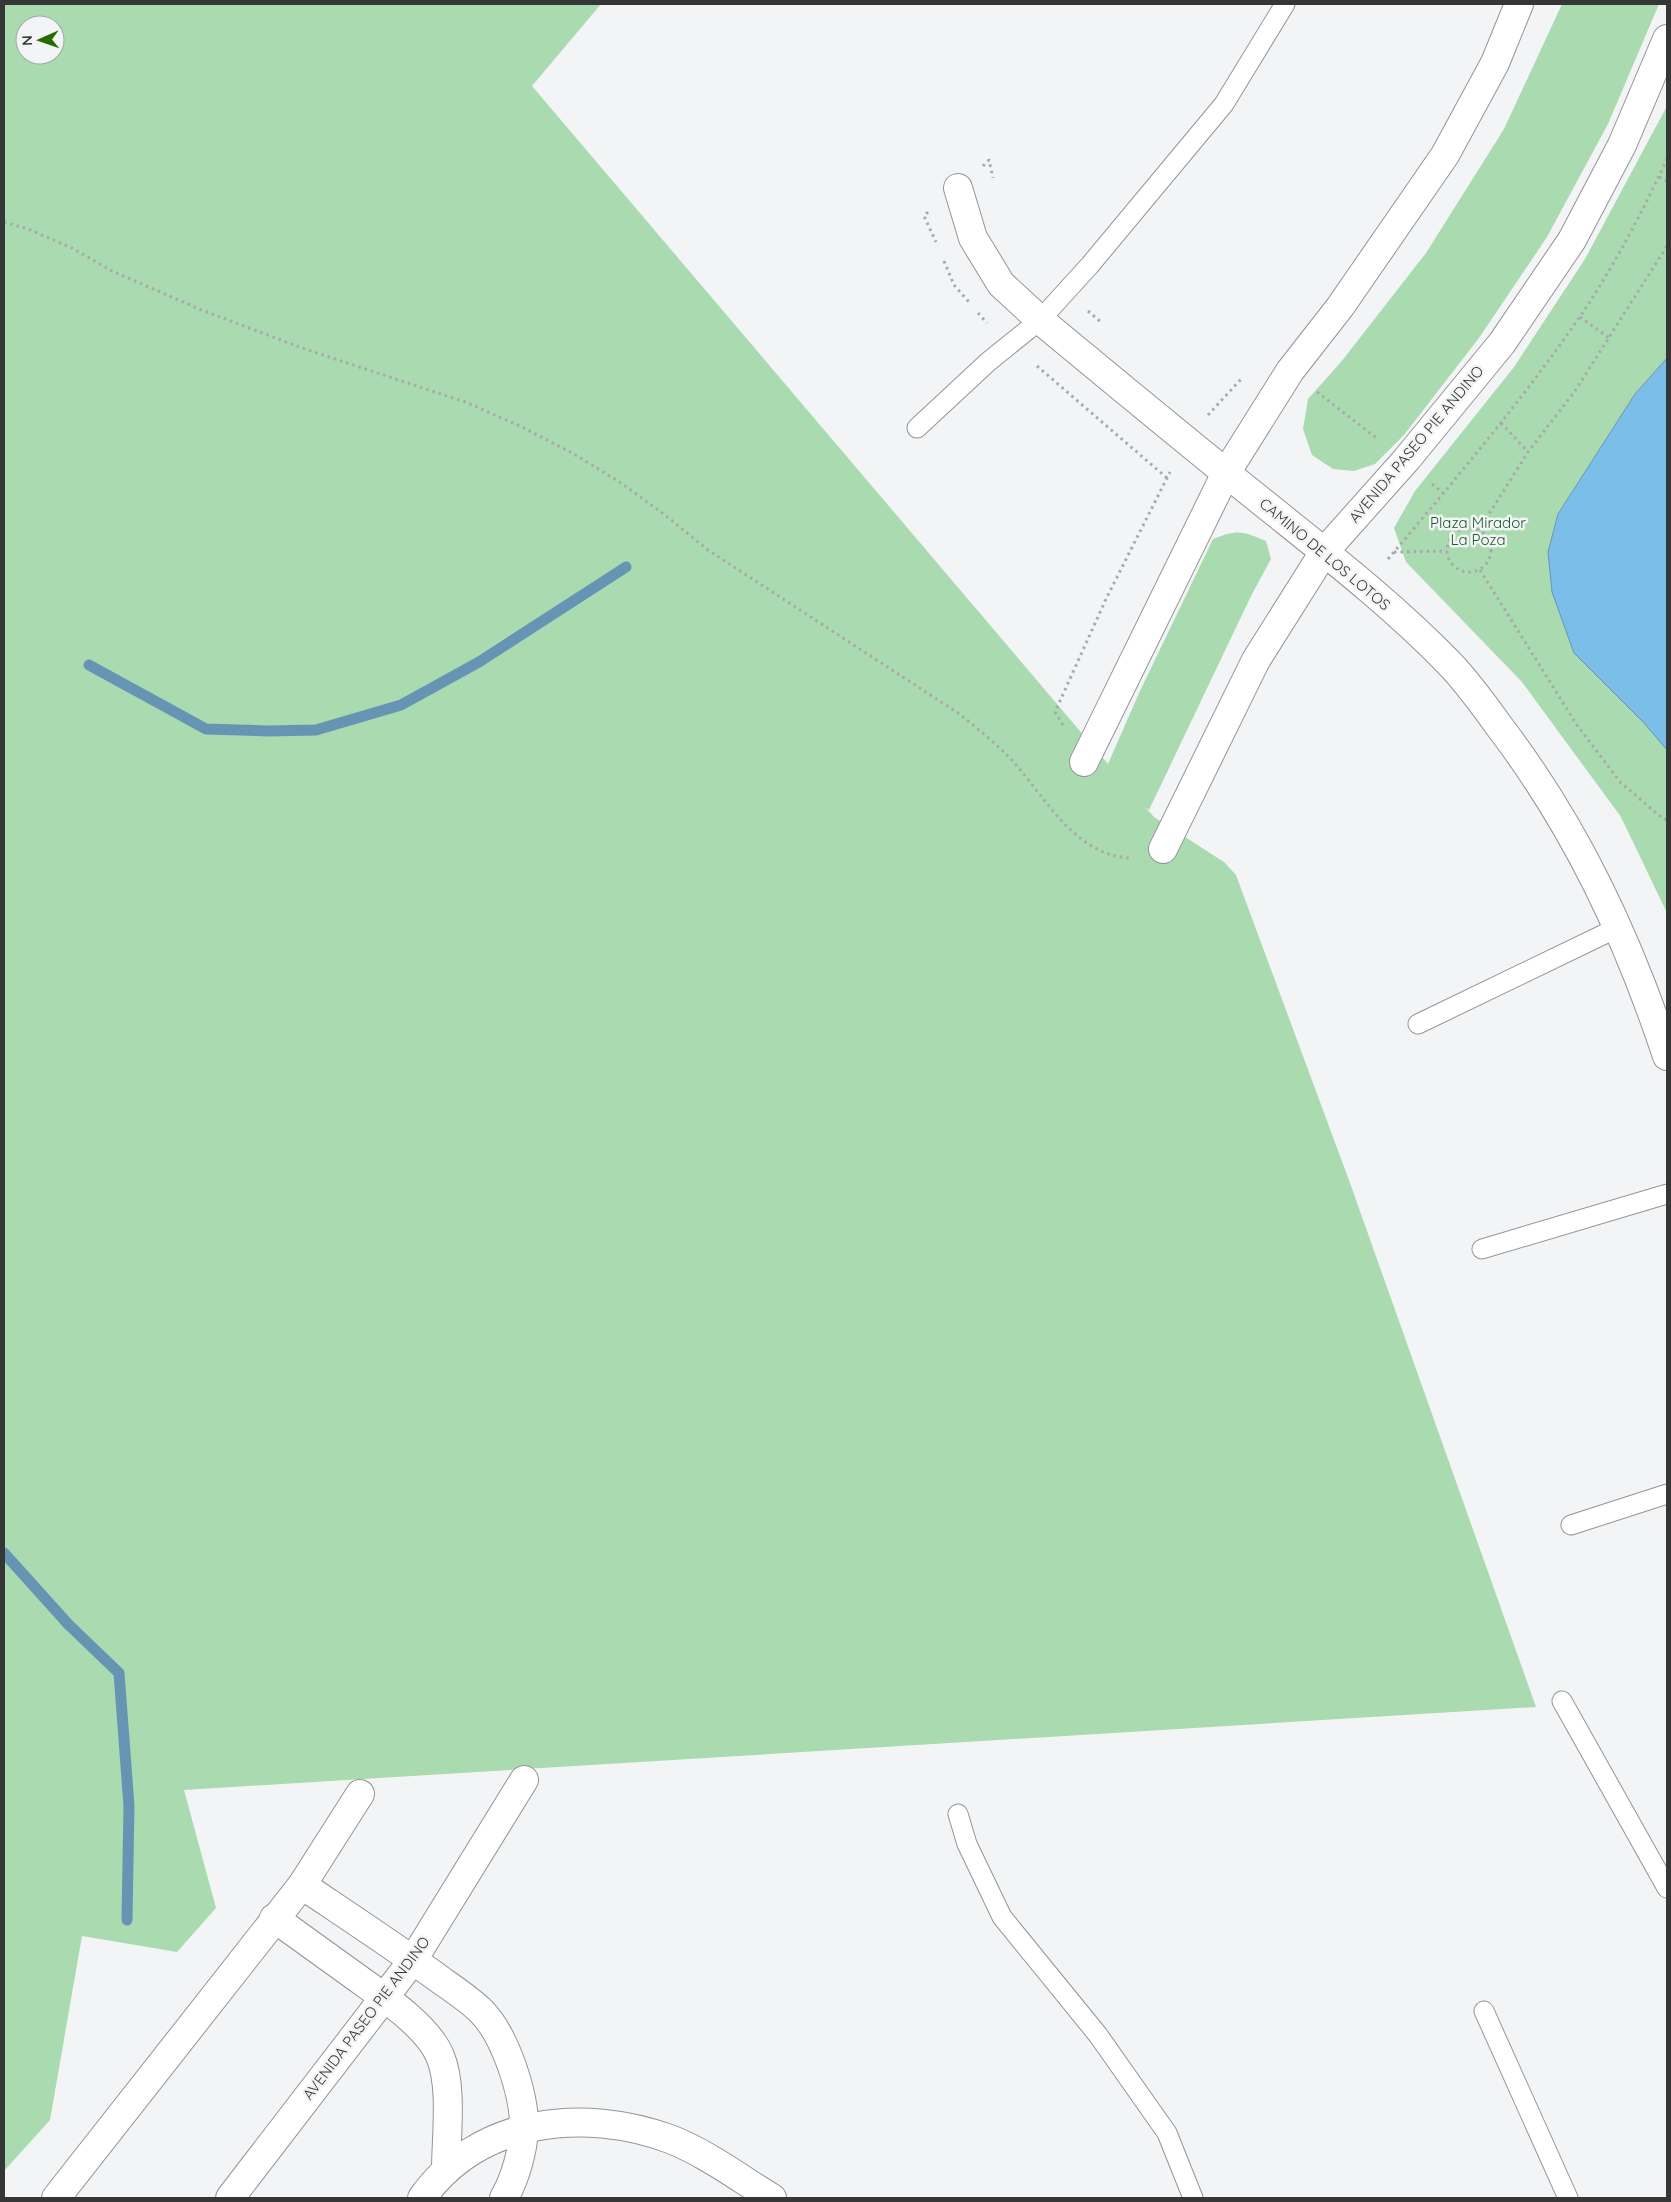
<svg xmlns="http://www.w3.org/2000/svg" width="1671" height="2202" viewBox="0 0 1671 2202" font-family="Quicksand,sans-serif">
	<rect width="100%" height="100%" fill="#f3f4f5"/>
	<!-- green -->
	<g fill="#aadbb0" fill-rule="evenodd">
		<path d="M 4,4 L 601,4 L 532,86 L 1108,764 L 1139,693 L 1213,539 C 1237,529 1243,531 1266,541 L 1271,559 L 1252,594 L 1149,810 L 1145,807 L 1154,817 L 1224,862 L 1236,875 L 1350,1183 L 1536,1707 L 184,1790 L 216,1908 L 177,1952 L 82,1936 L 50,2120 L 4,2171 ZM 25,25 L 55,25 L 55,55 L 25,55 Z"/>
		<polygon points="1562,4 1659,4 1608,124 1547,237 1479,338 1404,435 1375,464 1354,471 1333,469 1312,455 1303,429 1308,399 1341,362 1426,253 1504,129"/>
		<polygon points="1667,106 1667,358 1635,394 1558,514 1548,553 1644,723 1667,750 1667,913 1621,817 1522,682 1406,562 1394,528 1415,491 1514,367 1585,259"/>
	</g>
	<!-- water -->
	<polygon fill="#7bbee9" stroke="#6695b4" points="1667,358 1667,750 1644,723 1574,653 1552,592 1548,552 1558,514 1635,394"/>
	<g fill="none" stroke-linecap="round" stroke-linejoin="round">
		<!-- stream -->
		<g stroke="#6695b4" stroke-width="11">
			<polyline points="89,665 206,729 269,731 316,730 401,705 479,662 626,567"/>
			<polyline points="4,1553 68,1624 119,1673 129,1806 127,1920"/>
		</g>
		<!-- lane casing -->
		<g stroke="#939495" stroke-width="21">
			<g id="lane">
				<polyline points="917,428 988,362 1040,320 1090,265 1224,104 1285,4"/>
				<polyline points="1418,1024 1619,927"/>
				<polyline points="1482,1249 1667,1194"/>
				<polyline points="1571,1525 1667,1494"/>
				<polyline points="1562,1701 1667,1888"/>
				<polyline points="958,1814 967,1844 1002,1917 1098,2035 1167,2133 1193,2198"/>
				<polyline points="1484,2011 1568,2198"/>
			</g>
		</g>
		<!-- street casing -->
		<g stroke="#939495" stroke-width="30">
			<g id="street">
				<path d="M 958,188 L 973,238 L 1001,284 L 1040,320 C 1110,378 1180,436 1251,493 C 1319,548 1389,601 1450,664 C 1468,683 1484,705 1499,726 C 1576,827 1627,936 1667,1056"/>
				<polyline points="1084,762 1226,473 1290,371 1340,307 1445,155 1495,63 1519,4"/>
				<polyline points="1163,849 1256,660 1324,552 1406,460 1502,343 1572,240 1622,145 1667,39"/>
				<path d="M 302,1885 C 345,1914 389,1943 431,1973 C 447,1985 465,1996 480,2010 C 505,2034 525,2095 524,2129 C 523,2151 515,2179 504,2198"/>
				<path d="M 274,1918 C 299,1936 324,1954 349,1972 C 376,1992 427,2024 440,2056 C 453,2086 446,2138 446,2170"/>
				<polyline points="56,2198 302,1885 360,1794"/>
				<polyline points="230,2198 413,1960 524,1780"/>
			</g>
		</g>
		<!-- secondary casing -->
		<g stroke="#939495" stroke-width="30">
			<path id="secondary" d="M 422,2198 C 478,2119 583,2107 670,2139 C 706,2153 739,2178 772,2198"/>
		</g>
		<!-- path -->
		<g stroke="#a8a9aa" stroke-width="3" stroke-dasharray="2.5 4" stroke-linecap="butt">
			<polyline points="983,166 989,160 993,178"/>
			<polyline points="1659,177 1667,181"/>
			<polyline points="928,212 924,216 936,242"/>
			<path d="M 4,222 L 28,229 L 72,248 L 112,271 L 199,309 L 302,348 L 465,402 L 520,426 L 574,454 L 621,483 L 665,515 L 708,550 L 958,713 C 976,727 994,742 1010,758 C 1045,796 1073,854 1129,858"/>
			<polyline points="944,261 954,285 969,302"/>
			<polyline points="1088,311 1102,323"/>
			<polyline points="978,313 987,323"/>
			<polyline points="1580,317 1609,338"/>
			<polyline points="1037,366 1167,478"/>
			<polyline points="1317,392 1379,440"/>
			<polyline points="1208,415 1243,377"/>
			<polyline points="1501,423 1528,452"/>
			<polyline points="1432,484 1443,493"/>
			<circle cx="1469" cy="550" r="22"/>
			<polyline points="1479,530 1528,452 1575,391 1667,246"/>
			<polyline points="1394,552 1447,551"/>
			<path d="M 1388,559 C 1454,481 1520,403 1579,318 C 1613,268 1642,213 1667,159"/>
			<polyline points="1480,570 1577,725 1620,782 1662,818 1667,820"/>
			<polyline points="1063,725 1055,712 1106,599 1170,472"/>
		</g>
		<!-- lane -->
		<use href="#lane" stroke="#fff" stroke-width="19"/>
		<!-- street -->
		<use href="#street" stroke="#fff" stroke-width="28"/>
		<!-- secondary -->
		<use href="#secondary" stroke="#fff" stroke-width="28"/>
	</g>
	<g text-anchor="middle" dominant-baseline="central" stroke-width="5" stroke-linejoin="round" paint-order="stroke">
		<!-- street labels -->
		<g font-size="15" fill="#363637" stroke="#f3f4f5">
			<text transform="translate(1416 444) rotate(-50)">AVENIDA PASEO PIE ANDINO</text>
			<text transform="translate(1325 554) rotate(40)">CAMINO DE LOS LOTOS</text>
			<text transform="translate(366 2018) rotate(-53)">AVENIDA PASEO PIE ANDINO</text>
		</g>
		<!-- park labels -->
		<g font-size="15" fill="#185628" stroke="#f3f4f5">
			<text x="1478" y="522">Plaza Mirador<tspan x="1478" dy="17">La Poza</tspan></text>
		</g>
	</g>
	<!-- border -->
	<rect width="1671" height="2202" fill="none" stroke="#363637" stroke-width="10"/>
	<!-- north arrow -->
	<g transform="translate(40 40) rotate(268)"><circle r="24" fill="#f3f4f5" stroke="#a7a8a9"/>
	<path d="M0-4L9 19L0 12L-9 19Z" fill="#266a02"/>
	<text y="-8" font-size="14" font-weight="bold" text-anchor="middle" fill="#363637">N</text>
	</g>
</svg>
